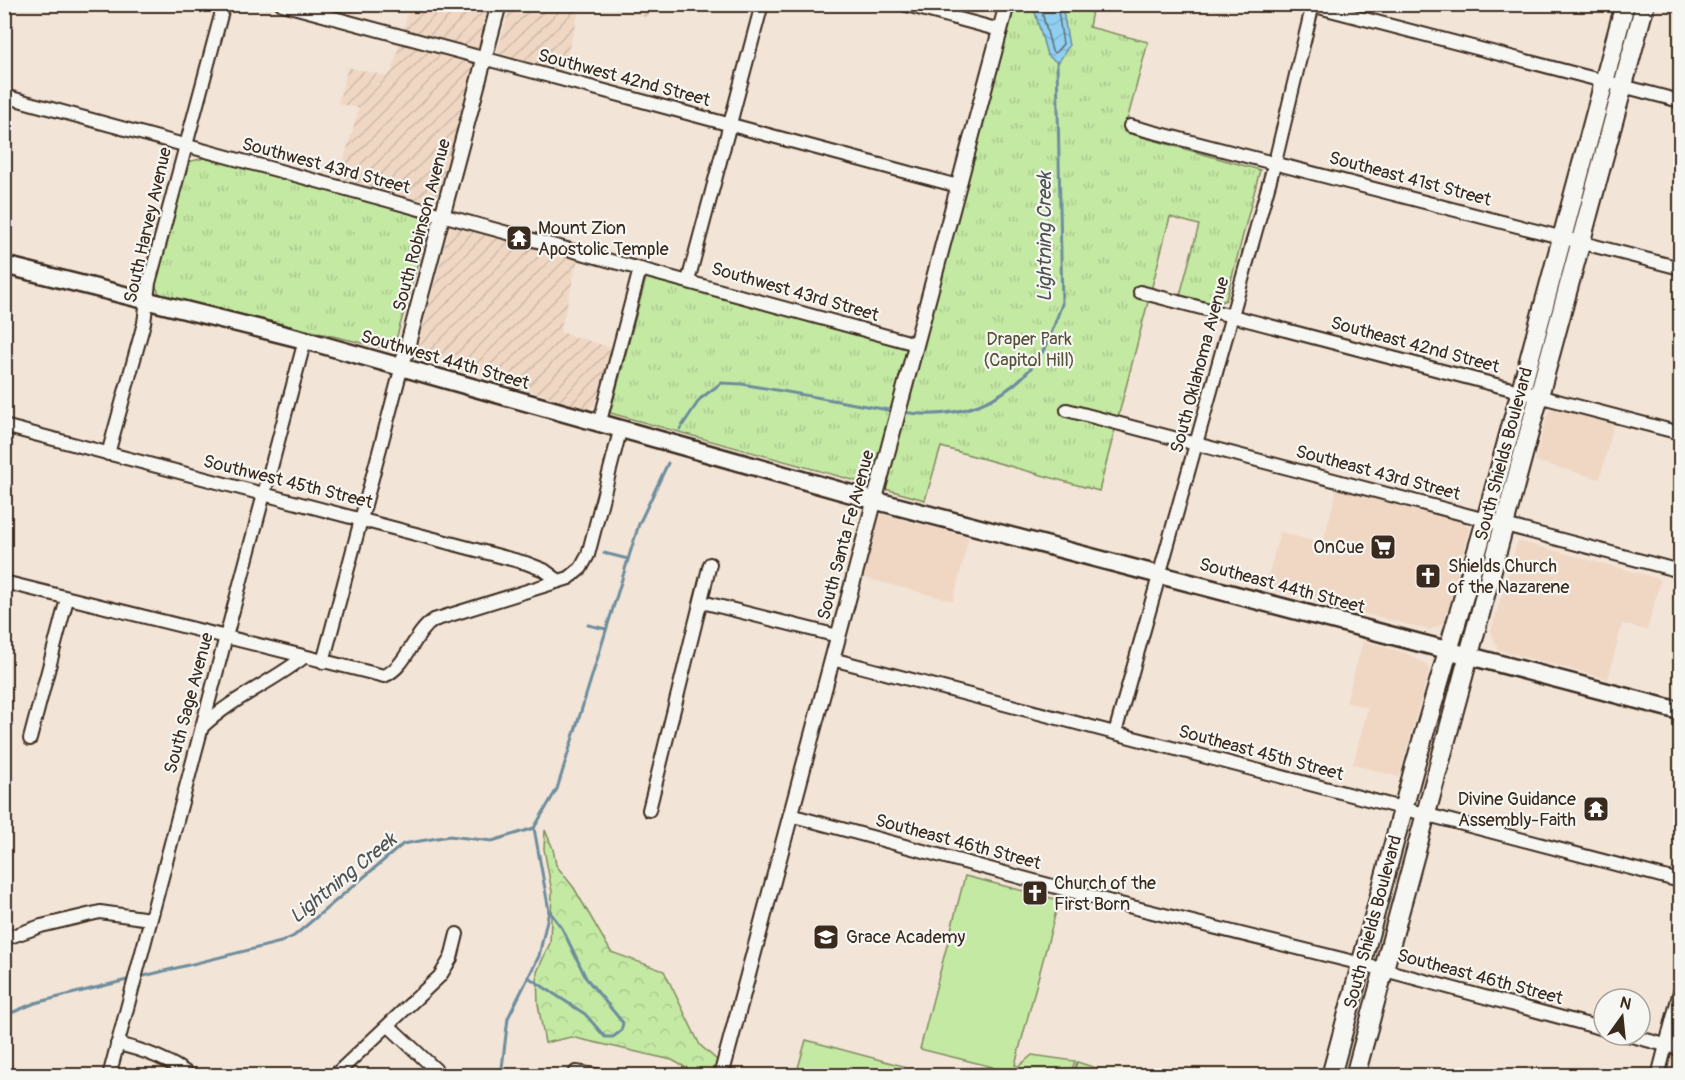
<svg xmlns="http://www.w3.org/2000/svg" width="1685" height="1080" viewBox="0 0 1685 1080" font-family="Pangolin,sans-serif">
	<defs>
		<pattern id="industrial-furrows" width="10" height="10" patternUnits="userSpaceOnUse" patternTransform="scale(1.5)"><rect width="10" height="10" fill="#efd7c4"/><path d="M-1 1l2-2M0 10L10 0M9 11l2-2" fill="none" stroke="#ceb9a8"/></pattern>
		<pattern id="grass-tufts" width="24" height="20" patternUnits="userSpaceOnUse" patternTransform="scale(1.5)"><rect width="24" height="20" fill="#c4e9a3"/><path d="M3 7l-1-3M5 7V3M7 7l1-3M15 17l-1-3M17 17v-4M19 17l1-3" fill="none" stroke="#a9c88c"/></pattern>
		<pattern id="forest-crowns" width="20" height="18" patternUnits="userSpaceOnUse" patternTransform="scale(1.5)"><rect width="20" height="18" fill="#c4e9a3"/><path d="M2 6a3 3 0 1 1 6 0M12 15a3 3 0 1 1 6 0" fill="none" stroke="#a9c88c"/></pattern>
		<pattern id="water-waves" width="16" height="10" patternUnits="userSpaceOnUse" patternTransform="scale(1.5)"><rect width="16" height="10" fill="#90cff1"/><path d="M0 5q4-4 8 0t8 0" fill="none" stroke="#7db2ce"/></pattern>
	</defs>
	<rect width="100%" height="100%" fill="#f2e4d7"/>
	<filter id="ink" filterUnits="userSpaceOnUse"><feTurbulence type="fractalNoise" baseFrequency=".0167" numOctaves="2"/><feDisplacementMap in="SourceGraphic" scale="12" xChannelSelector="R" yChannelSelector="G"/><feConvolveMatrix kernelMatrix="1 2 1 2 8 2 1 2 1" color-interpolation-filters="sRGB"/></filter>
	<g filter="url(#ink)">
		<!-- built -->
		<g fill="#efd7c4">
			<polygon points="1557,408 1614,423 1600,479 1535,461 1548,412"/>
			<polygon points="1337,488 1463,520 1469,529 1446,623 1429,630 1265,588 1280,532 1323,544"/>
			<polygon points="877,513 969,537 953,601 861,577"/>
			<polygon points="1518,541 1661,579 1647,630 1622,624 1608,679 1498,650 1491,631"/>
			<polygon points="1363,641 1406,653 1427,665 1429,671 1399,777 1353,764 1368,708 1346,702"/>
		</g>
		<!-- industrial -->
		<g fill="url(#industrial-furrows)">
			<polygon points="511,4 581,5 562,72 497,53"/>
			<polygon points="410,5 490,5 436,205 338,180 359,108 338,104 348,67 386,76 392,72"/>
			<polygon points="603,5 652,5 648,18"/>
			<polygon points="450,225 578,259 560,332 612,348 595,404 588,410 416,351"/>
		</g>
		<!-- grass -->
		<g fill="url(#grass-tufts)" stroke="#808a60" stroke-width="1.5">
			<polygon points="1015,5 1093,5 1089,27 1148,42 1124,132 1260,170 1226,300 1216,304 1180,295 1199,225 1170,217 1099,491 941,447 925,500 610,413 646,278 920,352"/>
			<polygon points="204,158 338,192 430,220 395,343 383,348 160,295 155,285 188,162"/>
		</g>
		<!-- forest -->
		<polygon fill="url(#forest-crowns)" stroke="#808a60" stroke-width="1.5" points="545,830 553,849 556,865 574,888 611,952 664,971 700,1045 718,1061 714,1075 693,1075 692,1071 672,1060 571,1037 545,1043 538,1004 537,972 550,943 552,892 544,849"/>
		<!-- pitch -->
		<g fill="#c4e9a3" stroke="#808a60" stroke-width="1.5">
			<polygon points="965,876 1059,900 1015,1065 1019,1066 1032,1055 1075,1061 1070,1075 945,1075 955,1069 993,1067 920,1049"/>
			<polygon points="806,1040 903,1066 901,1075 796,1075"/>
			<polygon points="1077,1062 1118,1075 1073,1075"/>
		</g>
		<!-- water -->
		<polygon fill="url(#water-waves)" stroke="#6e8d9d" stroke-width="1.5" points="1033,5 1062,5 1069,46 1058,63 1047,55"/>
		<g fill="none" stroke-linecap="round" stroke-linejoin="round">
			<!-- shore -->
			<polyline stroke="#5d6c72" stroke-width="1.5" points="1040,4 1052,51 1055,53 1063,44 1057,4"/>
			<!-- stream -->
			<g stroke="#6e8d9d" stroke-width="3">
				<path d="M 903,412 C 955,421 1007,402 1038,359 C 1049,344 1055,322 1062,304 L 1057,62"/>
				<polyline points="680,429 700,399 721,383 742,384 894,411"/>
				<polyline points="604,553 628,559"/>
				<polyline points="588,625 606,629"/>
				<polyline points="140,977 281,942 294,936 403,844 449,836 492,841 534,828 557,789 639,524 668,463"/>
				<polyline points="528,977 585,1014 605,1037 613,1037 621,1031 623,1023 586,978 562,928 549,911"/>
				<polyline points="4,1016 35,1003 131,979"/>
				<polyline points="501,1076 508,1018 539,956 549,911 534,828"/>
			</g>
			<!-- minor casing -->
			<g stroke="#3b2a1e" stroke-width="16">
				<g id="minor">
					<polyline points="282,4 958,186"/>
					<polyline points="903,4 1000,30"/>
					<polyline points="1307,4 1680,101"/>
					<polyline points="4,96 916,344"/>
					<polyline points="1130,126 1680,268"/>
					<polyline points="688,281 762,4"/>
					<polyline points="1140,292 1680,433"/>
					<polyline points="1067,410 1680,571"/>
					<polyline points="599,425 640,269"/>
					<polyline points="4,426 526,563 544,570 559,581"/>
					<polyline points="108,454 144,323 149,283 224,4"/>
					<path d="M 4,582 L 384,676 C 407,667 413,633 434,620 L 569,578 L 581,568 L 588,555 L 620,431"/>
					<polyline points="702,602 838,636"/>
					<polyline points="832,659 1680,881"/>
					<polyline points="323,662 402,366"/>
					<path d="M 202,727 C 232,698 271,683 304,657"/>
					<polyline points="1115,733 1275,162 1313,4"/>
					<polyline points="30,739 67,599"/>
					<polyline points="649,810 710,564"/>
					<polyline points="790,815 1112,902 1362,964 1604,1029"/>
					<polyline points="4,939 41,926 100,912 150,919"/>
					<polyline points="389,1026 436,1070"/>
					<polyline points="1628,1035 1680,1049"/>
					<path d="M 117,1044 C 145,1050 168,1059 191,1076"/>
					<polyline points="109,1076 305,340"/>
					<polyline points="334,1076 440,976 451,958 457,934"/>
					<polyline points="573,1076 576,1072 601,1076"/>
					<polyline points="1658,1076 1680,991"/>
				</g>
			</g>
			<!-- tertiary casing -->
			<g stroke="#3b2a1e" stroke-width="18">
				<g id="tertiary">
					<polyline points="402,366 499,4"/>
					<polyline points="721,1076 1007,4"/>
				</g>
			</g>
			<!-- secondary casing -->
			<g stroke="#3b2a1e" stroke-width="21">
				<polyline id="secondary" points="4,265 305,340 873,500 1680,711"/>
			</g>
			<!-- primary casing -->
			<g stroke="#3b2a1e" stroke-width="22">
				<g id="primary">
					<polyline points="1331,1076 1415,765 1486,520 1625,4"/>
					<polyline points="1355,1076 1645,4"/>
				</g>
			</g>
			<!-- minor -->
			<use href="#minor" stroke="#f6f6f2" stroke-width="12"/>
			<!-- tertiary -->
			<use href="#tertiary" stroke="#f6f6f2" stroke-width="14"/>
			<!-- secondary -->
			<use href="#secondary" stroke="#f6f6f2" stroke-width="16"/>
			<!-- primary -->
			<use href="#primary" stroke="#f6f6f2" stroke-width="18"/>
		</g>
	</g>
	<!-- icons -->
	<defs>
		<g id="temple-square" transform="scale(1.35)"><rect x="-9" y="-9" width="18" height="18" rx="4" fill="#3b2a1e" stroke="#f6f6f2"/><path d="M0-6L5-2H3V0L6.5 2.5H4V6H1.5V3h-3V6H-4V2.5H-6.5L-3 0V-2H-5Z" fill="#fff"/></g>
		<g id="supermarket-square" transform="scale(1.35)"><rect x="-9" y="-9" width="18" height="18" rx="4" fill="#3b2a1e" stroke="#f6f6f2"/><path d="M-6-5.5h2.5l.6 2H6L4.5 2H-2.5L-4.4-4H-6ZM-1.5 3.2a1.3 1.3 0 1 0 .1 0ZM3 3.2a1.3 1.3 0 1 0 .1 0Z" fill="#fff"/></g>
		<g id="church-square" transform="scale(1.35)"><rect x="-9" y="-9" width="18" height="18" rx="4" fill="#3b2a1e" stroke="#f6f6f2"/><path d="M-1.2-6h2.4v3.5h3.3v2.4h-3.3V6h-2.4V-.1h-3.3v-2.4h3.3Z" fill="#fff"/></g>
		<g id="school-square" transform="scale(1.35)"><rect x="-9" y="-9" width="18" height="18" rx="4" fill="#3b2a1e" stroke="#f6f6f2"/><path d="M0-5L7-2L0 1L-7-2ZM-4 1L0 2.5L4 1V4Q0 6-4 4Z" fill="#fff"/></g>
	</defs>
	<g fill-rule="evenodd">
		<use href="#temple-square" x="519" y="238"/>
		<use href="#supermarket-square" x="1383" y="547"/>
		<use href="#church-square" x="1428" y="576"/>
		<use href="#temple-square" x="1596" y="809"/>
		<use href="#church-square" x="1035" y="893"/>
		<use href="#school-square" x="826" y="937"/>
	</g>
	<g text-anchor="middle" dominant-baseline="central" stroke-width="4.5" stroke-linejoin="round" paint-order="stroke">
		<!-- street labels -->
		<g font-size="18" fill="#3b2a1e" stroke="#f6f6f2">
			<text transform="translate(624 78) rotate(15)">Southwest 42nd Street</text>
			<text transform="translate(326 166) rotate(15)">Southwest 43rd Street</text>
			<text transform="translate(1410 179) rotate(15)">Southeast 41st Street</text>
			<text transform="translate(148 225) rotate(-77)">South Harvey Avenue</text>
			<text transform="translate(422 225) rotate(-75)">South Robinson Avenue</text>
			<text transform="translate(795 292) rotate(16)">Southwest 43rd Street</text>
			<text transform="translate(1415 345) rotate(15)">Southeast 42nd Street</text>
			<text transform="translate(445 360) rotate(16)">Southwest 44th Street</text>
			<text transform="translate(1200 365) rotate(-75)">South Oklahoma Avenue</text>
			<text transform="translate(1504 454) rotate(-75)">South Shields Boulevard</text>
			<text transform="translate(1378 473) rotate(15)">Southeast 43rd Street</text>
			<text transform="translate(288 482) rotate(14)">Southwest 45th Street</text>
			<text transform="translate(846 535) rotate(-75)">South Santa Fe Avenue</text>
			<text transform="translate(1282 586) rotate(15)">Southeast 44th Street</text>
			<text transform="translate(189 703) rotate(-75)">South Sage Avenue</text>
			<text transform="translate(1261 753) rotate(15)">Southeast 45th Street</text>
			<text transform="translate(958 842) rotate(15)">Southeast 46th Street</text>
			<text transform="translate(1373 922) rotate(-75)">South Shields Boulevard</text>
			<text transform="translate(1480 977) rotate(15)">Southeast 46th Street</text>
		</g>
		<!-- poi labels -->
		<g font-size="18" fill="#3b2a1e" stroke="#f6f6f2" text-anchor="start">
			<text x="538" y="228">Mount Zion<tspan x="538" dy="21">Apostolic Temple</tspan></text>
			<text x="1364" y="547" text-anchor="end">OnCue</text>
			<text x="1448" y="566">Shields Church<tspan x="1448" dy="21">of the Nazarene</tspan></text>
			<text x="1576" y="799" text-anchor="end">Divine Guidance<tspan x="1576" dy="21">Assembly-Faith</tspan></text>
			<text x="1054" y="883">Church of the<tspan x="1054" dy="21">First Born</tspan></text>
			<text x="846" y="937">Grace Academy</text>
		</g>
		<!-- park labels -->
		<g font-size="18" fill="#565039" stroke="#f6f6f2">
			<text x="1029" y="339">Draper Park<tspan x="1029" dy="21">(Capitol Hill)</tspan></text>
		</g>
		<!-- water labels -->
		<g font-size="20" font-style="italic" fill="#505353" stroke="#f6f6f2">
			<text transform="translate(1044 237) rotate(-90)">Lightning Creek</text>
			<text transform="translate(343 878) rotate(-39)">Lightning Creek</text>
		</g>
	</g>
	<!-- margin -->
	<rect width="1685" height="1080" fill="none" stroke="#f6f6f2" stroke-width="24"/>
	<rect x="12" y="12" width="1661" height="1056" fill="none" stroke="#3b2a1e" stroke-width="2" filter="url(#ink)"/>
	<!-- north arrow -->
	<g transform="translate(1622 1017) rotate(15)"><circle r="28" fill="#f6f6f2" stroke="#aba49d" stroke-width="1.5"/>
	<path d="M0-4.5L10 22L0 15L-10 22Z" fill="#3b2a1e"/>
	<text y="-9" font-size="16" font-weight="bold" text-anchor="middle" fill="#3b2a1e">N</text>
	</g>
</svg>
